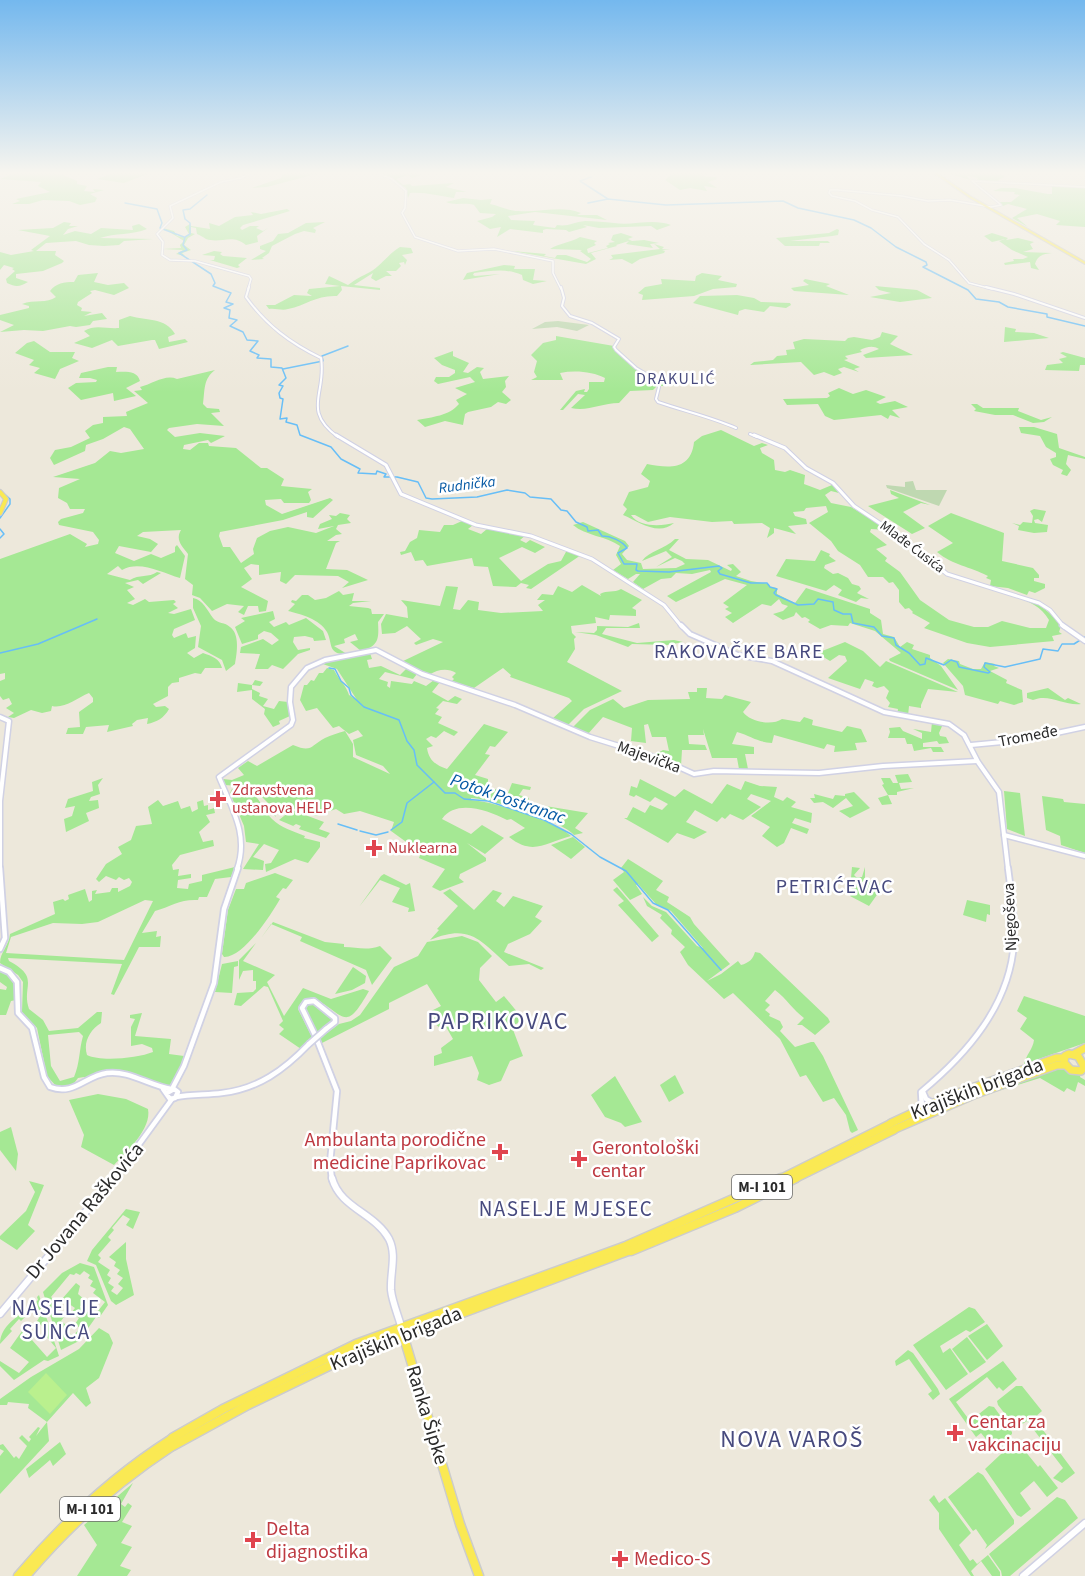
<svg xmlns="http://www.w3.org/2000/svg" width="1085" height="1576" viewBox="0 0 1085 1576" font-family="'Source Sans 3',sans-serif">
	<rect width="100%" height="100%" fill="#ede8db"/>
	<!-- green -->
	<g fill="#a5e894" fill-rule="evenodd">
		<polygon points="17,172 45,172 61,174 77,181 77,184 87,186 84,191 95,192 93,189 104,190 90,194 97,198 95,202 80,205 69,201 43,200 29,204 12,204 20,201 16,199 50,192 38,186 41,182 0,179"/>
		<polygon points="116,172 149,172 150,173 124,183 97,179"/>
		<polygon points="295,172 323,172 267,187 252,188 281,178 283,174"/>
		<path d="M 379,172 L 413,172 L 421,175 L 412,178 L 408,175 L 396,179 L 403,185 L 410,184 L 412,186 L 454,183 L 446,187 L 467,192 L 456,192 L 454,198 C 438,196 426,192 410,193 L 408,198 L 406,188 Z"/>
		<polygon points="707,172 709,174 700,176 716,177 717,179 708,182 717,188 704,186 707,191 690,188 680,190 665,180 673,173"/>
		<polygon points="944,172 994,172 1005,176 996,182 977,181 978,178 966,175 970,180"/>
		<polygon points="1052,185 1085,188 1085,227 1056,225 1060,221 1037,214 1017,218 1028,227 1012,218 1027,209 1008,204 1003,206 998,202 1011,202 1020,195 1014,194 1015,192 993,191 1001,188 1015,188 1048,194 1052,194"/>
		<path d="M 463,198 L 481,200 L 492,199 L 490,204 C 500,206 508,211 518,211 C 539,213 561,205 581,213 L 577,215 L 597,215 L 607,220 L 535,212 L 508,216 L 511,220 L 535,221 L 533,225 L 555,228 L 557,225 C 568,227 574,222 585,221 C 595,221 604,222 614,223 C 633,226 652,218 671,225 L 657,230 L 651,226 L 599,228 L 583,225 L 587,227 L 569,232 L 566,230 L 546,229 L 543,230 L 543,233 L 510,229 L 497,237 L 501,227 L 490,229 L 477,221 L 492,217 L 496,214 L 480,213 L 474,205 C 464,202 455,206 446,202 Z"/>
		<path d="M 287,209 L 290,211 L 243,225 L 240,228 L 242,230 L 250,226 L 259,226 L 256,228 L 263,231 L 268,228 L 257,236 L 258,242 L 246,245 C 232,233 221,244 206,239 C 203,237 200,235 197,234 L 196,228 L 191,227 L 191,233 L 195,234 L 188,238 L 184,245 L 191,250 L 182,253 L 185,256 L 176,254 L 183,250 L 163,249 L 181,248 L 180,245 L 184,241 L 163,228 L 174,231 L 177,236 L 185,237 L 189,234 L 185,227 L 190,224 L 191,226 L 210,229 L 209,223 L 219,226 L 235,217 L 253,215 L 251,212 L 261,214 Z"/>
		<path d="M 64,222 L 71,223 L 69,226 L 78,226 L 68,229 L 63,235 L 75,231 L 91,234 L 101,228 L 133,230 L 132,226 L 139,224 L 147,229 C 132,235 115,233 100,238 L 153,239 L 124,241 L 119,245 L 104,246 L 89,245 L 76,241 L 46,243 L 36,251 L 56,251 L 55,255 L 64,261 L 62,263 L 43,271 L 16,274 L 16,278 L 28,282 C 19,287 16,287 7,283 L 6,279 L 15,271 L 12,269 L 14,268 L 4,265 L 0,270 L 0,252 L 11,255 L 34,251 L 31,250 L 50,236 L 18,230 L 53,228 Z"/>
		<polygon points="325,222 313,228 316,230 315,233 304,231 295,234 272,246 269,253 262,258 264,259 251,260 266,251 260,249 260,246 273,241 278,234 288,233 306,223"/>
		<polygon points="837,229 839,230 838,235 832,236 790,241 828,241 830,243 820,243 819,246 785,246 776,238 829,233"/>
		<path d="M 621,233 L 633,237 L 628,239 L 632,241 L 644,240 L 659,243 L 650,244 L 653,248 L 626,244 L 629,241 L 616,245 L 617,246 L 591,253 L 596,259 L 586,264 L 512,251 L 546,254 L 544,256 L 555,258 L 557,255 L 566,255 L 587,262 L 591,259 L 580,251 L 582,250 L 550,249 C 559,243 570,243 580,237 L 597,241 L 594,243 L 596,245 L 587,249 L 588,253 L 608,248 L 606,246 L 610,244 L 608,243 L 615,242 L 611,240 L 613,235 Z"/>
		<path d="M 992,233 L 1008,238 L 1006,240 L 1018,238 L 1034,242 L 1030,244 L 1033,249 L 1023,252 L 1052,253 C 1043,254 1038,255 1035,264 L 1039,270 L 1031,268 L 1030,262 L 1005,265 L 1004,263 L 1014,261 L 1013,259 L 1023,259 L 1028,257 L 1012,250 L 999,241 L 1005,239 L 992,242 L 984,236 Z"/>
		<polygon points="654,244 664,247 662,249 670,249 662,250 665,251 664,253 640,259 632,264 622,259 609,260 613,258 611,255 660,249"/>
		<path d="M 400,247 L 411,248 L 413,253 L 402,255 L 407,260 L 405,265 L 404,262 L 399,263 L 401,266 L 396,271 L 386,271 L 392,276 L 386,276 L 376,281 L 371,278 L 373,273 L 354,285 L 380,288 L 380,290 L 341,286 L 342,290 L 337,296 C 316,295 307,305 288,309 C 282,311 276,308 269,309 L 266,305 L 275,305 L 294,295 L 312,296 L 307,293 L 309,289 L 340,286 L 325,284 L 329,276 L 348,285 C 356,279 362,276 370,272 C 381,266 388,254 400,247 Z"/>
		<polygon points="214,251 222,252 220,254 223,256 247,258 238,265 240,267 237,268 210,260 214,260 215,256 202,255"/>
		<path d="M 504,265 L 515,266 L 514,269 L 535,269 L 533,280 L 547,281 L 533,284 L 523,280 L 522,275 C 506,268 492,271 474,273 L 473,275 L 475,276 L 500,274 L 463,280 L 467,273 Z"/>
		<path d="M 98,273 L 94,282 L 108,285 L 124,283 L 129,288 L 114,295 L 95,290 L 90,291 L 92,293 L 78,302 L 77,305 L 82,308 L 81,311 L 92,312 L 84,316 L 102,313 L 107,319 L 93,321 L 90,325 L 76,327 L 70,326 L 43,331 L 24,330 L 0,332 L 14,325 L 0,320 L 0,315 L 29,308 L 29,306 L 22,304 C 34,299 47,304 56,297 L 50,291 C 56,283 64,282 74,282 L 78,275 Z"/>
		<polygon points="702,273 722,276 718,280 737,284 736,287 713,289 694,296 642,300 643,295 638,293 645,287 662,284 661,279 695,281 696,276"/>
		<polygon points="805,279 830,284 826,286 849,295 794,291 791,288 809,285 803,281"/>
		<polygon points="875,286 917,290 932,298 900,302 870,297 891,293 879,290"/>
		<polygon points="737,295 754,298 761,302 790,303 791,305 786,308 770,306 764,312 745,309 739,311 738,315 693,303 700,296"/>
		<path d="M 130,316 C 147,321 165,317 175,334 L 168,337 L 169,342 L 185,339 L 188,342 L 159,349 L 155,340 L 152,340 L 118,346 L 112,340 L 92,348 L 74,343 L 90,336 L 84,331 C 95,324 106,329 119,328 L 119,320 Z"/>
		<polygon points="1005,327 1016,329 1015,332 1034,333 1049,338 1004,342"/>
		<path d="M 882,332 L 898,336 L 890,344 L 913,355 L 866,358 L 863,355 L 879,349 C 873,345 866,347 860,350 L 862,352 L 845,356 L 848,359 L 844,360 L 860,367 L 854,369 L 859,372 L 844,367 L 838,369 L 842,373 L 834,376 L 824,372 L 814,375 L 801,362 L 750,365 L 754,362 L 773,360 L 777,356 L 787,355 L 786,350 L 795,349 L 793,342 L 804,339 L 845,341 L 848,338 L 854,337 L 872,340 L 880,337 Z"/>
		<path d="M 556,336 L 614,346 L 642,372 L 655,379 L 662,379 L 667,384 L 674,386 L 657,386 L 653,390 L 630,391 L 619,403 C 601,403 588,412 571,408 L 585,395 L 578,394 L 563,410 L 560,410 L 576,391 L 585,389 L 584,392 L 587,392 L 589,389 L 589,382 L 604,382 L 605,378 C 593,372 576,370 560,373 L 563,380 L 531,380 L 537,377 L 534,372 L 537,361 L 531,355 L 543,343 L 556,340 Z"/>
		<polygon points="34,341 50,352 75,352 72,358 79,361 60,369 55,379 34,373 40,368 29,365 34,360 15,353 27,343"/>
		<path d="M 453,351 L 453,356 L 469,363 L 463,372 L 468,373 L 477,367 L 484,368 L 480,372 L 483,379 L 509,376 L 505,381 L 506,387 L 502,392 L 511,400 L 506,404 L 498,402 L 491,407 L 468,412 L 465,414 L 463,425 L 445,421 L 425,427 L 417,420 C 432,417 449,416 459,404 L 456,400 L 467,394 L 455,388 L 475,382 L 470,377 L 438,384 L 434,381 L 436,377 L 449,377 L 455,373 L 455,370 L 442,365 L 434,358 Z"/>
		<polygon points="1063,352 1085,358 1085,365 1080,365 1079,371 1045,370 1047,365 1063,363 1059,359 1067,357 1060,353"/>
		<path d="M 108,367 L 117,367 L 116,372 C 125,372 137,370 140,381 L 126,388 L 136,396 L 114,401 L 113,393 L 81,400 L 68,388 L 76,383 L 96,382 L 97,380 L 90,378 L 79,378 L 81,373 Z"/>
		<path d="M 215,370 C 203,379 205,390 203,404 L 207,408 L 219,409 L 220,412 L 211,413 L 224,426 L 197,424 L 169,428 L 167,430 L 175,437 L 200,433 L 225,436 L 211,443 L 208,440 L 184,445 L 183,449 L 190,450 L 199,443 L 208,443 L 209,446 L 236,448 L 261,468 L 267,468 L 284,479 L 281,486 L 312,489 L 308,492 L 311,500 L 309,503 L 284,503 L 281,499 L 265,500 L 266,505 L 282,514 L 330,498 L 333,500 L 313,518 L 307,517 L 307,512 L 283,520 L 220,532 L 219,536 L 223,547 L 230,547 L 241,563 L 254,554 L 253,549 L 257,538 L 270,531 L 288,527 L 316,533 L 334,526 L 318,529 L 320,524 L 332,519 L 329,515 L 336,516 L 340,513 L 350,515 L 347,519 L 351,523 L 338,525 L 336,529 L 342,534 L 336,535 L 327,541 L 340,541 L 336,543 L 326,569 L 347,570 L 368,580 L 342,588 L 349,582 L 338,576 L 295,575 L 286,584 L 280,581 L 281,572 L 259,575 L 259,565 L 251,564 L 244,568 L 252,579 L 241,587 L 268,601 L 266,611 L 259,612 L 258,606 L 248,606 L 244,615 L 238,612 L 244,606 L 227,604 L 212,611 L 200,598 L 192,595 L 193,585 L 185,579 L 188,554 C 182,546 175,540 181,530 L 143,532 L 137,536 L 150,539 L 158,544 L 151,552 L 119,546 L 115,553 L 134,561 L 151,554 L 161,558 L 175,552 L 175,547 L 177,545 L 185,556 L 180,578 C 162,573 140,560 122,570 L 118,566 L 107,574 L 130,580 C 139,574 149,578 157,572 L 161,573 L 143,584 L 138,580 L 125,583 L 134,587 L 127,590 L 135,599 L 127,603 L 133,605 L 145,599 L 149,602 L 174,600 L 176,602 L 173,604 L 178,608 L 168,613 L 174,614 L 191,609 L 195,620 L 174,629 L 172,635 L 174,638 L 186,633 L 188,638 L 196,636 L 195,648 L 187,653 L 194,658 L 203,653 C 212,656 220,659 222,668 L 205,668 L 201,674 L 195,673 L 179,678 L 179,682 L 172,683 L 168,687 L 168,696 L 153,704 L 156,707 L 165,706 L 169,709 C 164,718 157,722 147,724 L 148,718 L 137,720 L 132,724 L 133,726 L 107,732 L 109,725 L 86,727 L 83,734 L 66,734 L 68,728 L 80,727 L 79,712 L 93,702 L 93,698 L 89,693 C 77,698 64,709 52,706 L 51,711 L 42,713 L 31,710 L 14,718 L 8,717 L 14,713 L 6,708 L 12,704 L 9,698 L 3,700 L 0,696 L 0,681 L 5,679 L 5,673 L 0,674 L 0,559 L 70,534 L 87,544 L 85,547 L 98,544 L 99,540 L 93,532 L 59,525 L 58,522 L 61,519 L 83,513 L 85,509 L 70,509 L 67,503 L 58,498 L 59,488 L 80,479 L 53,477 L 95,463 L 110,451 L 121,453 L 144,449 L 130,429 L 124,427 L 103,439 L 86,445 L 85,451 L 54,465 L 50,458 L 55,450 L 71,447 L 90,438 L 85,431 L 93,425 L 103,423 L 103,417 L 127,416 L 126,412 L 148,403 L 134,391 L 142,390 L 140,387 C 153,384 165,374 177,379 Z"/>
		<polygon points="839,388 853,394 866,390 886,397 876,402 880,404 895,401 908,407 892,410 900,418 890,415 888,419 881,415 834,420 825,416 818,404 787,405 783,399 827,398 830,396 828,393"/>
		<polygon points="971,404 977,404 983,408 1019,408 1018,411 1041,420 1052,417 1044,422 1033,423 1013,415 995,415 974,411 976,409"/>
		<polygon points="1019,427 1034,427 1057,434 1059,448 1085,457 1085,459 1068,455 1066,464 1071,470 1067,476 1061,474 1063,470 1053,465 1050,459 1056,457 1056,453 1046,447 1040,436 1021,433"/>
		<path d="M 721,430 L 754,446 L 762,443 L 768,445 L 760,448 L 762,453 L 774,460 L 775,470 L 785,472 L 790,470 L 805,475 L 804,484 L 820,490 L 832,485 L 839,493 L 831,491 L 825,495 L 831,503 L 851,507 L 889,530 L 871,529 L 870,532 L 887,545 L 876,549 L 887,558 L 885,561 L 900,572 L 920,600 L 949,620 L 974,627 L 988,627 L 1002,621 L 1030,628 L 1046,628 L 1049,620 C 1038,600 1015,598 997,591 C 1025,597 1043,602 1061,626 L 1059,632 L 1062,634 L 1052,636 L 1054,641 L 990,647 L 967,643 L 924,628 L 930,623 L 912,613 L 913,612 L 909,608 L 905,609 L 899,602 L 899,590 L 893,582 L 889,583 L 883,577 L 868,577 L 860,565 L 838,551 L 831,541 L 809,523 L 828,512 L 826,506 L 806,508 L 804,511 L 793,512 L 795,516 L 806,519 L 807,524 L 788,526 L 796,534 L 774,528 L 774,533 L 767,538 L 770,528 L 762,523 L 734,524 L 732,521 L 712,522 L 670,517 L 648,522 L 635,515 L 631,515 C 640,528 662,526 674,523 C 658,537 638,521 623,515 L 627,509 L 623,505 L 629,492 L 648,487 L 650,481 L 641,474 L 647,464 C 668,468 691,471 694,442 L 702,436 Z"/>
		<polygon points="890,490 930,505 921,503 903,512 925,528 912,534 868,506 899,498 891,494"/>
		<polygon points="1034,509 1046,511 1042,522 1038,519 1034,520 1035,523 1048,525 1047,532 1034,533 1018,530 1019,526 1012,523 1020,525 1023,522 1032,523 1033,516 1030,511"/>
		<path d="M 951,513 L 1004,533 L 1002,561 L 1033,568 L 1039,575 L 1039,578 L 1034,578 L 1034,581 L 1045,584 L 1045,588 L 1035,593 L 1029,591 L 1027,595 L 1008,588 L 990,586 L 991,580 L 986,578 L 988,576 C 969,566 954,566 937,552 L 953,543 L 928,526 Z"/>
		<polygon points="462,521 473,525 468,529 481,534 487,529 526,535 520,540 526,543 530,540 545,547 535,553 522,547 499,558 521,581 548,564 561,561 567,550 581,555 531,589 526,588 529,585 521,583 516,587 493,586 488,567 474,566 472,558 427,566 423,560 415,561 411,552 401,555 400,552 405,551 410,542 417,538 419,530 440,532 444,525 453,525"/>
		<path d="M 583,522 L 625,541 L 629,546 L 622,554 L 627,560 L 641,563 L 643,569 L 676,568 L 685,564 L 682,561 L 675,558 L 656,567 L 672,557 L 666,551 L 642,561 C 649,551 665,549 675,539 L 679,539 L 669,550 L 686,559 L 708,560 L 731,571 L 732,569 L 727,565 L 733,564 L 741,572 L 736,576 L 751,581 L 769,584 L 770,587 L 777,588 L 777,594 L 795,603 L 806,588 L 870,609 L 870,613 L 881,620 L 883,634 L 894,637 L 900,647 L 907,642 L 914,645 L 912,649 L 930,655 L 930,658 L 941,666 L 958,690 L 890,661 L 889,659 L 901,653 L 875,631 L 850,623 L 848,626 L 831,625 L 820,629 L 808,622 L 810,620 L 805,617 L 802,618 L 796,612 L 794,616 L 783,620 L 773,614 L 783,611 L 788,606 L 782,604 L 779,599 L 771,606 L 762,604 L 733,623 L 725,617 L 732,613 L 725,609 L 729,607 L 723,603 L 747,585 L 725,579 L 676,602 L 667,596 L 711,572 L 710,570 L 692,574 L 676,573 L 671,578 L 661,579 L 643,589 L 633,582 L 640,574 L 636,574 L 628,579 L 613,570 L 621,564 L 616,555 L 620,546 C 606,536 586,536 573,525 Z"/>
		<polygon points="821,550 830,554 829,556 836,561 825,565 824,568 833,574 838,573 848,578 852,584 859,586 861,589 857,593 869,599 861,598 856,602 838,595 842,590 834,585 826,591 776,576 786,559 815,561"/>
		<path d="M 582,585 L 601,596 L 600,594 C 607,590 614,593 621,589 L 642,600 L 632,608 L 636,610 L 636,616 L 610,615 L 609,620 L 595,617 L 596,623 L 571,626 L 572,633 L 576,637 L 574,639 L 575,649 L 567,662 L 622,691 L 584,709 L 567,726 L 552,719 L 572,701 L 569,698 L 510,677 L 511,675 L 503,668 L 474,688 L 451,682 L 454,679 L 452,677 L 456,673 C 448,668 438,669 429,675 L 401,662 L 443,642 L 433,639 L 416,645 L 414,643 L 421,639 L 407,626 L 395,633 L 382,634 L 381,624 L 386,614 L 408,618 L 407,607 L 401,600 L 440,606 L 446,586 L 458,587 L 453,609 L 460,610 L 468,600 L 479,602 L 478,610 L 501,613 L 543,611 L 538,605 L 545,600 L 537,600 L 542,594 L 553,595 L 558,586 L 572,592 Z"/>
		<path d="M 339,591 L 343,595 L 354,593 L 352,601 L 371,601 L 353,603 L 349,606 L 368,608 L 371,609 L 372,614 L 384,614 L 378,622 C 379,639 379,646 361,651 L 350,642 L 358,640 L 355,634 L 344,639 L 345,643 L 334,646 L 347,654 C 327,655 333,643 327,632 C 320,619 300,614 288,611 L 295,604 L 291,602 L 292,600 L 296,601 L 302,595 L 308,595 L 315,600 L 326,598 Z"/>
		<path d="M 193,598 C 203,600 207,610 213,618 C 218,624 225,622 230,627 C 240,634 237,653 235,664 L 226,671 L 222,660 L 198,647 L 201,626 L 193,608 Z"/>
		<polygon points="273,611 275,619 269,622 274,627 286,622 289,625 306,618 323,631 326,640 314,641 313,638 305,636 294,637 293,642 298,650 310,648 310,650 298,654 283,669 272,665 268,669 255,669 260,654 240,653 241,647 263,639 272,645 279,640 271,633 264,631 258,635 258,639 242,644 235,627 245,621 241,618"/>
		<polygon points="639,623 640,628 606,628 602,634 637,643 674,640 683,642 668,645 632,644 628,647 596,635 575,632 594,633 597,630 597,626 628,627"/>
		<polygon points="845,642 863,651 880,667 886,661 958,692 928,689 921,705 921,708 909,706 908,716 897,715 898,709 888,707 890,703 886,698 889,691 884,686 877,688 872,686 874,682 865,679 860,689 828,678 847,661 845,656 839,655 830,661 817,653"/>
		<path d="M 370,653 L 372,659 L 367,660 L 369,668 L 381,666 L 400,675 L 407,668 L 417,674 L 413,679 L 385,672 L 379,679 L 388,682 L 387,686 L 390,688 L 391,681 L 412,684 L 414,681 L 426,686 L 434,680 L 440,682 L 432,692 L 448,701 L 455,696 L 462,699 L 457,704 L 443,701 L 436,708 L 439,709 L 435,714 L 442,717 L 438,723 L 458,732 L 454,736 L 444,731 L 436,738 L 431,736 L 426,739 L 433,746 L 427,748 C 429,761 436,765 447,769 L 484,724 L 508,732 L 495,747 L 490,746 L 485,754 L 490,755 L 475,775 L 488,779 L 488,787 L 508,793 L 512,783 L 531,787 L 530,790 L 523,789 L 519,795 L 529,798 L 527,803 L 588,813 L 575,828 L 583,833 L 574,835 C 560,820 492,799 471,798 L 471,800 C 494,802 554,820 571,836 C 545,843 533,856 509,837 L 525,828 L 511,819 L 507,820 C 487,810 456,799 442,819 L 471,834 L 482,825 L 504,838 L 485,854 L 467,843 L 486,858 L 486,861 L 460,874 L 459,878 L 464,882 L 440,891 L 432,887 L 445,869 L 419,858 L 423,848 L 409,844 L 391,831 L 394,822 L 360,811 L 344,814 L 336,809 L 316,816 L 286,806 L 268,803 L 252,787 L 225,785 L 223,779 L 232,780 L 244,775 L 238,768 L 248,761 L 257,766 L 293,745 C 312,753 310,746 325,738 C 331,735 338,733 345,731 L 353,744 L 353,757 L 390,774 L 383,766 L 356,755 L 353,740 L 363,736 L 358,730 L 349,734 L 339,726 L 333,728 L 317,708 L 306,711 L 300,700 L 304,685 L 307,685 L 311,680 L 314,681 L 319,673 L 323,673 L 327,668 L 334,670 C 339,680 346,685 349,695 L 357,700 L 337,669 L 320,663 Z"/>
		<polygon points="948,659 959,661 960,664 973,669 981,669 985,662 995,664 994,666 999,668 990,671 1007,680 1006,683 1022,690 1023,702 1014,705 1000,701 998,704 965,695 963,686 943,663"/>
		<polygon points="255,680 263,682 260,686 252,685 252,689 260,693 259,696 268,699 263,706 274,709 279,701 288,702 290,716 279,721 280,724 273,727 264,714 265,709 252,699 252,690 237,692 238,683 252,685"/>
		<path d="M 697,688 L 707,688 L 706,698 L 722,699 L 725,695 L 751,702 L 743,712 C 750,722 772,726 782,719 L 800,722 L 804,717 L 813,720 L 812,725 L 842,732 L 847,726 L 861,729 L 867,742 L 855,743 L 857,750 L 834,752 L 835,746 L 827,744 L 824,749 L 774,735 L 772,743 C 757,742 751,736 737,732 L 732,744 L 754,747 L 754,754 L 745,754 L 748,769 L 739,769 L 737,758 L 712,758 L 703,729 L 704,735 L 688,735 L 689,744 L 705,745 L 707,750 L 682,750 L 681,766 L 654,755 L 663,750 L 669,751 L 666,737 L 652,737 L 648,724 L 644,725 L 646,743 L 631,741 L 632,728 L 603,717 L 587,735 L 572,728 L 590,710 L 613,699 L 624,708 L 648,700 L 690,699 L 688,692 L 697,692 Z"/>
		<path d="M 1048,688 L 1065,700 L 1068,698 L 1081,704 C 1064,706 1049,693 1033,700 L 1027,698 L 1027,693 Z"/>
		<polygon points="932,722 943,724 939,733 940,736 946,737 949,743 939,744 937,741 923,743 923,747 941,747 944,752 933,752 931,748 914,751 912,744 907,744 905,738 888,738 890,732 889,728 900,727 903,731 922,739 922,733 913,729 931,732"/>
		<polygon points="908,774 912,782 899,783 901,789 914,788 897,792 897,795 888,795 892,804 882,805 878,798 888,795 882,785 884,784 881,778 890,778 893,783 898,783 895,775"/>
		<polygon points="103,778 98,785 100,794 91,797 89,801 98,800 99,808 86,813 89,821 66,832 64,819 72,816 75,806 65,808 68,799 93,791 92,782"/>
		<polygon points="640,779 675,797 684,789 712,804 727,784 741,790 745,781 760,786 777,787 774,797 783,801 787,797 796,802 791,807 812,813 811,823 795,818 792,823 809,829 807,834 791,828 784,843 777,847 762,836 770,827 751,816 771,801 751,794 747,799 761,807 743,820 730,814 725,819 722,817 717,822 695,810 686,822 707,832 694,839 677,833 668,843 624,818 627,818 633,807 645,813 650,805 662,810 668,804 655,797 650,802 636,795 634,797 629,795 631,786 637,788"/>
		<path d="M 243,788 C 259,793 261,808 272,819 C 281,828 293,831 305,836 L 304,838 L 320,842 L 320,847 L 308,863 L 295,859 L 266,872 L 265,864 L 271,863 L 279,850 L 264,844 L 253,857 L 264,861 L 263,870 L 243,869 L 259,844 L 246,842 L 244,826 L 230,793 L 232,789 Z"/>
		<polygon points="1004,791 1020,793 1025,836 1007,829"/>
		<polygon points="854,792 870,808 850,818 839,811 853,806 846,798 833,808 823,802 814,803 810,798 815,798 814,794 833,799 835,795 845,796 845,794"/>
		<polygon points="1042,796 1063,799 1064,802 1085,804 1085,853 1061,845 1060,836 1046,830"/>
		<path d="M 158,800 L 163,806 L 178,801 L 181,809 L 190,806 L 192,812 L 198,809 L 197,802 L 203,800 L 204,806 L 208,805 L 208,810 L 214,808 L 215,813 L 206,815 L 210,822 L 199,832 L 203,842 L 213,840 L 214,846 L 180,855 L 172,865 L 173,870 L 179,869 L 178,876 L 191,874 L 191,878 L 178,880 L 177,888 L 188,889 L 189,884 L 202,881 L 202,875 L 235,867 L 231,877 L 215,879 L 207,897 L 199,897 L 198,900 C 180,899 172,906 155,911 L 142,933 L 157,931 L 156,937 L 161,936 L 160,947 L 139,947 L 114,995 L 111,994 L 122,964 L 8,958 L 9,961 C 41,978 21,986 29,1009 L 43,1020 L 49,1031 L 78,1028 L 97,1012 L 102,1012 L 101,1023 C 90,1030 83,1042 87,1055 C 101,1062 138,1058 153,1052 L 152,1048 L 142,1044 L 131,1046 L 131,1027 L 135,1019 L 130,1018 L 130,1015 L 142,1013 L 135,1036 L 171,1039 L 169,1054 L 184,1056 L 174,1083 L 169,1087 C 136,1081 121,1059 87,1079 L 84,1077 L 78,1078 L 72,1086 L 56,1086 L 47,1076 L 37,1028 L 22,1012 L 23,982 L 18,975 L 0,963 C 0,952 9,946 10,934 L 55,914 L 53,902 L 63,899 L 65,901 L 69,899 L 68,895 L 85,889 L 89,902 L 92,900 L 92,891 L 97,890 L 95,894 L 110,892 L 112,888 L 118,888 L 118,892 L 130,886 L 132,882 L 129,878 L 124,880 L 119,877 L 116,880 L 106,876 L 99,882 L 96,879 L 106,864 L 122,854 L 118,847 L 131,840 L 136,826 L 152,824 L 148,807 ZM 145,900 L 153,901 L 124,960 L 6,953 L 11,937 L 53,923 L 82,924 L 98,922 ZM 79,1032 L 83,1036 C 79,1050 80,1063 74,1077 L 60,1081 L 51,1066 L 48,1035 Z"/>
		<polygon points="274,808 289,809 324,822 319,829 330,833 326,838 329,839 299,829 301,826 296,824 293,826 298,828 279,820 289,812 273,810 276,817 270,811"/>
		<polygon points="573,837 585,847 571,859 551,845"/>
		<path d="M 628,859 L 663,881 L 656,890 L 669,897 L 667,902 L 690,917 L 694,924 L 730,964 L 707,981 L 721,974 L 738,961 L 741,965 C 749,963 753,959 755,952 L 760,953 L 828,1018 L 830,1022 L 815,1035 L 802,1025 L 797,1025 L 804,1018 C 793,1010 787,999 775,990 L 765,1001 L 770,1005 L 765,1010 L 770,1014 L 769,1016 L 780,1021 L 783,1027 L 780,1031 L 795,1047 L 811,1042 L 814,1042 L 823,1056 L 858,1130 L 852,1133 L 850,1131 L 846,1115 L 834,1098 L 823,1102 L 806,1075 L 800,1077 L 780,1039 L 733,993 L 724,999 L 688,965 L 680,952 L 685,947 L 671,934 L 672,930 L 660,918 L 662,915 L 647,906 L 643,897 L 652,906 L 666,912 L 697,946 L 703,948 L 671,911 L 656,904 L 638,884 L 636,885 L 642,894 L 630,900 L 613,880 L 624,872 L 621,868 Z"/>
		<polygon points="852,867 860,868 854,875 856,877 862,877 865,867 865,880 884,885 869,906 850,896 854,890 846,885 851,878"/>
		<path d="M 275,873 L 293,880 L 286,889 L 283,888 L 276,897 L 280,899 C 271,915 243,958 224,957 L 222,954 L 228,910 L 236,889 L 244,889 L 246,883 Z"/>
		<polygon points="384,874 406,885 410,883 415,911 408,912 409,908 392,902 400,888 380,880 359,907 381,876"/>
		<polygon points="617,887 659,936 652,942 618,905 624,901 613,890"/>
		<path d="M 450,889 L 474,910 L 493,890 L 502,893 L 496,901 L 504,907 L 513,896 L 543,906 L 535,917 L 542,921 L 530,934 L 508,944 L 504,952 L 544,968 L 541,970 L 529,964 L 509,966 C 480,940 470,923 430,940 L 439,930 L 437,929 L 458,906 L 443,893 Z"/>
		<polygon points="967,900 990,905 990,915 987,914 986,922 963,915"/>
		<path d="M 273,922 L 325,942 L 344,944 L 344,947 C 357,947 366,951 380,946 L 392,958 L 372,985 L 366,970 L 300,941 L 302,937 L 271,924 L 261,938 Z"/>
		<polygon points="462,936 478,942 492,956 480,968 479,980 496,1002 504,996 523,1019 512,1027 523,1056 510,1061 501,1081 489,1085 477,1080 479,1073 472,1056 434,1066 434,1056 442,1053 441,1048 453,1039 445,1025 439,1027 435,1024 431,1011 441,1006 427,984 389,1003 389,1009 322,1043 320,1038 339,1024 351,1021 360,1015 394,967 418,956 427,942"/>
		<path d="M 256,943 L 243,961 L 275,975 L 267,982 L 284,1016 L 303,988 L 331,999 L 363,989 L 369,991 C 345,1033 346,1016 314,998 C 305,997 301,1001 298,1009 L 312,1037 L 301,1049 L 279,1034 L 284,1029 L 279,1025 L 283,1021 L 268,987 L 264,986 L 241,1006 L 234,1005 L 237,993 L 253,992 L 256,989 L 256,981 L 253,981 L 253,970 L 243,971 L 239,980 L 239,960 Z"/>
		<polygon points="238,961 238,966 234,967 232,993 215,992 222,964"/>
		<polygon points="353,967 366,976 365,983 352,990 335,994"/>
		<path d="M 0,971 C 15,976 15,987 16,1000 L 11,1001 L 6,1015 L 0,1015 L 0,989 L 6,990 L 7,987 L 0,982 Z"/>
		<path d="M 1024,996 L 1085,1016 L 1085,1043 L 1024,1064 C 1026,1055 1033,1049 1034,1040 L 1020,1029 L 1027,1018 L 1017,1011 Z"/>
		<polygon points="308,1004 314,1004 331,1018 332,1023 317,1033 305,1009"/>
		<polygon points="1059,1069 1066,1069 1081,1074 1080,1077 1085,1080 1085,1086 1078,1082 1075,1092 1067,1088 1064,1092 1040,1078 972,1099"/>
		<polygon points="675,1075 684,1093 669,1102 660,1085"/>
		<polygon points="615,1076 642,1122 625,1127 621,1123 605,1117 591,1095"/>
		<path d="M 98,1094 L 126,1099 L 148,1109 C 152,1129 126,1152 114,1165 L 81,1147 L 84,1135 L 69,1100 Z"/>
		<polygon points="11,1127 18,1154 16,1171 0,1150 0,1132"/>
		<polygon points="29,1181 44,1185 28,1225 35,1231 17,1250 0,1239 0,1236 26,1211 35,1192"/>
		<polygon points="126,1209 140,1212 133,1229 126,1225 130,1219 123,1215 112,1228 114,1230 108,1237 111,1240 98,1255 101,1258 98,1262 110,1270 107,1275 111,1278 108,1283 114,1287 111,1291 117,1295 123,1288 118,1284 123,1278 117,1274 120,1270 114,1266 116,1262 109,1257 126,1242 126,1259 134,1295 116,1305 111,1301 96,1265 87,1261 92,1250"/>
		<path d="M 80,1263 L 94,1267 L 108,1305 L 99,1318 L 96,1317 L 79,1341 L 61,1350 L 43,1292 L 62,1273 ZM 84,1271 L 90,1275 L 88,1278 L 93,1281 L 90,1286 L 96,1289 L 93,1293 L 105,1302 L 94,1316 L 80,1307 L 85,1300 L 78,1294 L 80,1286 L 76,1283 L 62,1299 L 75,1308 L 71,1313 L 79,1318 L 75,1324 L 80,1328 L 73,1336 L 67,1331 L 70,1328 L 61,1321 L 64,1317 L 52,1308 L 54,1304 L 51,1302 L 53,1299 L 51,1297 L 70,1274 L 74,1275 L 76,1273 L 80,1275 Z"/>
		<path d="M 39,1295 L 59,1356 L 48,1361 L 44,1360 L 14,1380 L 0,1366 L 0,1361 L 19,1373 L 29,1362 L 10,1348 L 27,1324 L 29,1326 L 27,1329 L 35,1336 L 32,1340 L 47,1357 L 56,1348 L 42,1331 L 44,1328 L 37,1321 L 39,1318 L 31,1311 L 21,1321 L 19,1319 L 10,1329 L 12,1331 L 0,1344 C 0,1323 25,1313 38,1300 L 37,1297 Z"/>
		<polygon points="969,1307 975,1309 985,1322 970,1332 966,1330 940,1346 943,1353 950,1348 968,1374 946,1390 913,1345"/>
		<polygon points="987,1324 1003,1346 987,1360 968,1336"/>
		<polygon points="99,1328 109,1334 113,1343 99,1378 86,1388 91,1403 86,1407 73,1393 47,1422 49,1441 0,1494 0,1456 4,1451 0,1449 0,1445 3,1444 14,1458 16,1456 19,1459 27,1446 19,1438 22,1435 29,1442 31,1439 29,1437 38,1427 40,1428 36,1436 47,1422 28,1408 29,1404 8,1402 7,1405 0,1405 0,1399 31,1377 79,1349"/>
		<polygon points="967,1337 986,1362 970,1373 952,1349"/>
		<polygon points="908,1350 913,1353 938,1389 940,1394 933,1400 928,1394 932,1391 909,1359 896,1366 895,1361"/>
		<polygon points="1003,1361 1017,1379 1003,1391 999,1387 997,1389 987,1377 956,1402 970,1421 989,1406 994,1407 1012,1432 1012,1434 994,1449 981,1433 976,1437 949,1399"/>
		<polygon points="1016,1386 1022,1386 1042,1411 1034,1418 1075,1473 1062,1483 1053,1478 1063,1468 1027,1421 1016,1428 998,1405 997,1401"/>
		<polygon points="1016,1440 1038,1467 1040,1465 1058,1488 1047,1497 1034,1481 1020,1493 1031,1509 1021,1517 1017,1515 985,1469"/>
		<polygon points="60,1442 66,1454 53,1466 50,1460 29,1478 26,1469"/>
		<polygon points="978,1472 983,1475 1014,1520 1014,1524 985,1549 987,1545 976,1529 973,1531 948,1497"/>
		<polygon points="133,1483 121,1504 125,1507 128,1503 132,1506 122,1522 132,1526 121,1543 132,1547 120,1566 131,1570 127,1576 77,1576 97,1545 84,1525"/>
		<polygon points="934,1495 939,1503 945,1498 971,1533 959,1545 970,1561 973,1559 977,1564 988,1555 1000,1572 1000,1576 992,1576 981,1561 971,1571 974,1576 971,1576 939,1529 939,1513 929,1500"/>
		<polygon points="1057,1497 1065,1500 1078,1518 1010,1576 1002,1576 1001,1571 989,1554"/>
	</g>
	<!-- cemetery -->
	<g fill="#bfd8b1">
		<polygon points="558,321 589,325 577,331 557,327 532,329 545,322"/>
		<polygon points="913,481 916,490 947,490 939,506 887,488 886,485 905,487 905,482"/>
	</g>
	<!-- pitch -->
	<polygon fill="#baf08e" points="46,1373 67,1395 50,1414 28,1392"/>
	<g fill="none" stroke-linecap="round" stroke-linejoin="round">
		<!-- stream -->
		<g stroke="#67bef7" stroke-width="1.5">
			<polyline points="591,177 580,181 608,199"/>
			<path d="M 207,195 L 190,209 L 183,210 L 185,219 L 190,223 L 190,234 L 185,237 L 183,245 L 187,250 L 179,253 L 211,274 L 215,283 L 213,286 L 231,293 L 226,302 L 233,304 L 224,308 L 230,310 L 229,318 L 237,320 L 230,326 L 243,332 L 247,340 L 258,341 L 250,351 L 259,355 L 257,358 L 271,359 L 271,367 L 282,368 L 286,378 L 279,385 L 283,386 L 279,393 L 280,398 L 283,399 L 280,419 L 287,418 L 286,422 L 297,425 L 300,435 L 331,447 L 341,459 L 360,469 L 358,473 L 376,474 L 377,471 L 386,474 L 384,477 L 397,477 L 418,482 L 426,498 L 432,499 L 477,497 L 507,490 L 525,493 L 530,497 L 551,499 L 561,510 L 567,511 L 576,522 L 587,527 L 588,531 L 598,530 L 602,536 C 611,536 622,541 627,548 L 618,553 L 624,564 L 637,564 L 636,570 L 638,571 L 669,572 L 719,566 L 722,568 L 718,571 L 720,574 L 751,583 L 767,583 L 770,587 L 777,589 L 774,593 L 776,595 L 798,605 L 814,604 L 818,599 L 833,602 L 834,610 L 843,614 L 851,614 L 853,623 L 874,627 L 882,636 L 894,638 L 896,645 L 909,653 L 920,665 L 925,664 L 926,658 L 944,665 L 951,660 L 957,662 L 959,667 L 988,673 L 990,672 L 984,667 L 985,663 L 1005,667 L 1040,659 L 1043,649 L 1058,651 L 1062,644 L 1074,644 L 1085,637"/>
			<polyline points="125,203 157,209 162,223 160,228 184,237"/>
			<polyline points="588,203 608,199 666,205 783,201 798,208 854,220 871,228 896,247 926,262 927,265 923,267 968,290 976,299 999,302 1008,307 1047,314 1047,317 1085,326"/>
			<polyline points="283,369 323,361 322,356 348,346"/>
			<polyline points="0,490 10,499 10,504 0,518"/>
			<polyline points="0,529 4,534 0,538"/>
			<polyline points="0,653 38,644 97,619"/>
			<polyline points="329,668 335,669 341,681 349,688 351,695 364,707 399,720 407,741 414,750 417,765 445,793 455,793 464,799 488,801 544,820 571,834 600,857 626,871 653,903 668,910 721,970"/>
			<polyline points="338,824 357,830"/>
			<polyline points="391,830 402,822 407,803 434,782"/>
			<polyline points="360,831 376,835 388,832"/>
		</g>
		<!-- minor-far5 casing -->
		<g stroke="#d0d1e4" stroke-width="3">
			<g id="minor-far5">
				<polyline points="375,172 392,179 406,191 405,208 402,213 415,237 458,251 494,249 553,261 553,273 561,289"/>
				<polyline points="1000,204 972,181 1085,187"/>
				<polyline points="248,289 251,279 249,276 195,261 170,260 162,255 163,242 157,234 173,218 170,206 221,182 241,178 253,172"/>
				<polyline points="992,289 969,283 949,260 924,244 898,217 872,210 855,201 832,196 829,193 830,190 838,190 902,196 928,201 950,200 991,207 1001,205"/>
			</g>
		</g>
		<!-- minor-far4 casing -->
		<g stroke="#d0d1e4" stroke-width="4">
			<g id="minor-far4">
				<path d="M 249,287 L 246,297 C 266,325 290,343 321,358 C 327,393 301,410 338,437"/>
				<path d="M 561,287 L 564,298 L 562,306 L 570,316 L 592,323 L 619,339 L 614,347 L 616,350 L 636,368 L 656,380 L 659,387 L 656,399 L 658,402 C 684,411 711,417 736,428"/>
				<polyline points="986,287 1014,294 1085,318"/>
				<polyline points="750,434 757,437"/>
			</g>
		</g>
		<!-- minor-far3 casing -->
		<g stroke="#d0d1e4" stroke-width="5">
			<g id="minor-far3">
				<polyline points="336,435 386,465 401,494 476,525 531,536 592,559 664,605 682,627"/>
				<polyline points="754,435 785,448 806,468 833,483 854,506 905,540 947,574 1039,603 1050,610 1064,627"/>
			</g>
		</g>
		<!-- minor-far2 casing -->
		<g stroke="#d0d1e4" stroke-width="7">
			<g id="minor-far2">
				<polyline points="681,625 690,634 738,655 772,661 884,712 949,724 964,735 978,762 999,792 1008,869"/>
				<polyline points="1062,625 1085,641"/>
				<polyline points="0,717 9,721 0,801 0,869"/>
				<polyline points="971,745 1024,740 1085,727"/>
				<polyline points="1004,835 1085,856"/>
				<path d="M 237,869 C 249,835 232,809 219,777 L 291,725 L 293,720 L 290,702 L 291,687 L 307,668 L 325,660 L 376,650 L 422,674 L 515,705 L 590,737 L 661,759 L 694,774 L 714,771 L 819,773 L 883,766 L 977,761"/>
			</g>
		</g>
		<!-- minor-far1 casing -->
		<g stroke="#d0d1e4" stroke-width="8">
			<g id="minor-far1">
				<polyline points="0,949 5,938 0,868"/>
				<path d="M 0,968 L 9,972 L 17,982 L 18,1013 L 32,1028 L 44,1077 L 50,1087 C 74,1096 85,1076 107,1073 C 129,1070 150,1086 171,1089"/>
				<polyline points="315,1035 302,1008 306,1002 314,1001 335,1018 335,1022 326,1029"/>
				<polyline points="317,1040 337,1091 330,1163 332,1180"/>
				<polyline points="163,1089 170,1099 175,1098 178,1092 174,1089 167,1093"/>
				<polyline points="172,1089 184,1066 214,983 224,909 238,868"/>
				<polyline points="923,1092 926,1099 933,1103"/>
				<path d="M 176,1097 C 191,1094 207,1095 222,1093 C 258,1089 284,1070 309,1044"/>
				<path d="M 922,1108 L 921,1092 C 967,1054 1010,1005 1014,942 C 1015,917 1011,892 1008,868"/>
				<polyline points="113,1180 172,1099"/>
			</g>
		</g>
		<!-- minor casing -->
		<g stroke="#d0d1e4" stroke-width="9">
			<g id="minor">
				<path d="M 332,1178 C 340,1208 375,1213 389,1239 C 397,1255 390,1273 391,1290 C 392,1301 398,1315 401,1326"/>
				<polyline points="0,1314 114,1178"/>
				<polyline points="1023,1576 1085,1523"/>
			</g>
		</g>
		<!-- major-far3 casing -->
		<g stroke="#ccc" stroke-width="4">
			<polyline id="major-far3" points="934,172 970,197 1085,263"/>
		</g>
		<!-- major-far2 casing -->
		<g stroke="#ccc" stroke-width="6">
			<polyline id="major-far2" points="0,492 6,499 0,513"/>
		</g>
		<!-- major-far1 casing -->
		<g stroke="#ccc" stroke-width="10">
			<g id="major-far1">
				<polyline points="1074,1054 1085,1048"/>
				<polyline points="1084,1067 1081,1071 1071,1070 1064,1063 1065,1056 1069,1054 1078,1056 1085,1068"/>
				<polyline points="891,1123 947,1097 1056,1058 1064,1058"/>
				<polyline points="895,1129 976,1094 1057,1065 1066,1065"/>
				<polyline points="778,1180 890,1124"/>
				<polyline points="792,1180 894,1130"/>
			</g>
		</g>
		<!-- major casing -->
		<g stroke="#ccc" stroke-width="11">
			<g id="major">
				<polyline points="628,1245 781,1178"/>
				<polyline points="631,1251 735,1208 796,1178"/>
				<polyline points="402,1331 460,1524 479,1576"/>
				<polyline points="172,1438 223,1409 356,1344 626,1246"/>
				<polyline points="173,1446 248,1405 358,1352 628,1251"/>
				<path d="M 18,1576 C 63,1523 112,1477 170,1440"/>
				<path d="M 26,1576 C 68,1526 116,1483 171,1447"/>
			</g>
		</g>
		<!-- minor-far5 -->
		<use href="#minor-far5" stroke="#fff" stroke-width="1.5"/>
		<!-- minor-far4 -->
		<use href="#minor-far4" stroke="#fff" stroke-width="2"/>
		<!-- minor-far3 -->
		<use href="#minor-far3" stroke="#fff" stroke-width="3"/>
		<!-- minor-far2 -->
		<use href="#minor-far2" stroke="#fff" stroke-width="4"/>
		<!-- minor-far1 -->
		<use href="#minor-far1" stroke="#fff" stroke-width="4.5"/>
		<!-- minor -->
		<use href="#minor" stroke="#fff" stroke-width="6"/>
		<!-- major-far3 -->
		<use href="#major-far3" stroke="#fae953" stroke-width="2"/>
		<!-- major-far2 -->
		<use href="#major-far2" stroke="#fae953" stroke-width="4"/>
		<!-- major-far1 -->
		<use href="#major-far1" stroke="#fae953" stroke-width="7"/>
		<!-- major -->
		<use href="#major" stroke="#fae953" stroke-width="8"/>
		<!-- minor-bridge casing -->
		<g stroke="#d0d1e4" stroke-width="8" stroke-linecap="butt">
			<polyline id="minor-bridge" points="309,1044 326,1029"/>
		</g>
		<!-- minor-bridge -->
		<use href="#minor-bridge" stroke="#fff" stroke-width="4.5"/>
	</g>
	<!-- sky -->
	<linearGradient id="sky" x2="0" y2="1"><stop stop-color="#74b8ee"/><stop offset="0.44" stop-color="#f7f5ef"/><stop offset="1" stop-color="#f7f5ef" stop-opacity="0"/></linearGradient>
	<rect width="1085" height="392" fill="url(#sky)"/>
	<!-- markers -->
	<g fill="#e0444e" stroke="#fff" stroke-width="2">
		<path d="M215 790h6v6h6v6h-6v6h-6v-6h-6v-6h6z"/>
		<path d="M371 839h6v6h6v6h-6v6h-6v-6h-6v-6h6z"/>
		<path d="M497 1143h6v6h6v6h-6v6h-6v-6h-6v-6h6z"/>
		<path d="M576 1150h6v6h6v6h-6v6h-6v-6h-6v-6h6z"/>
		<path d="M952 1424h6v6h6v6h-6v6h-6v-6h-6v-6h6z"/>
		<path d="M250 1531h6v6h6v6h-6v6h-6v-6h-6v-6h6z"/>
		<path d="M617 1550h6v6h6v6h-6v6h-6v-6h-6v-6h6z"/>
	</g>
	<g text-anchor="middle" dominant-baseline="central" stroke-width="5" stroke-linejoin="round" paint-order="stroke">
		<!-- far-street labels -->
		<g font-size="14" fill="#2a2a2a" stroke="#fff">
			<text transform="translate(912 547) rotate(37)">Mlađe Ćusića</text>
		</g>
		<!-- far-water labels -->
		<g font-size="15" font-style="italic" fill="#0458a4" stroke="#fff">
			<text transform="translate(467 485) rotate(-7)">Rudnička</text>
		</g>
		<!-- shield labels -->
		<g fill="#fff" stroke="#6a6a6a" stroke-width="1.5">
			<rect x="732" y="1175" width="60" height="24" rx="4.5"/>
			<rect x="60" y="1497" width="60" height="24" rx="4.5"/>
		</g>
		<g font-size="15" font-weight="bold" fill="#2a2a2a">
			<text x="762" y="1187">M-I 101</text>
			<text x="90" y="1509">M-I 101</text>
		</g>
		<!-- far-quarter labels -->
		<g font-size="16" letter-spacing="1.5" fill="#474a7e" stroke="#fff">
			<text x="676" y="379">DRAKULIĆ</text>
		</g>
		<!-- street labels -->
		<g font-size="16" fill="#2a2a2a" stroke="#fff">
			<text transform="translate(1028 736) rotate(-11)">Tromeđe</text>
			<text transform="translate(649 757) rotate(20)">Majevička</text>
			<text transform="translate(1010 917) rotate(-92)">Njegoševa</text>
		</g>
		<!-- health labels -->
		<g font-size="16" fill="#be3a42" stroke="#fff" text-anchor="start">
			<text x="232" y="790">Zdravstvena<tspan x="232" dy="18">ustanova HELP</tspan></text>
			<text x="388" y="848">Nuklearna</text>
		</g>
		<!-- water labels -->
		<g font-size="18" font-style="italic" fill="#0458a4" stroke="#fff">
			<text transform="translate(508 799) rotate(19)">Potok Postranac</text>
		</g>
		<!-- quarter labels -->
		<g font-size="20" letter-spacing="1.5" fill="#474a7e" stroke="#fff">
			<text x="739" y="652">RAKOVAČKE BARE</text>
			<text x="835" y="887">PETRIĆEVAC</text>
		</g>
		<!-- near-street labels -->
		<g font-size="20" fill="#2a2a2a" stroke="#fff">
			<text transform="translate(977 1089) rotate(-21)">Krajiških brigada</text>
			<text transform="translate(85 1211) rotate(-50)">Dr Jovana Raškovića</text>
			<text transform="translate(396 1339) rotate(-22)">Krajiških brigada</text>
			<text transform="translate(427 1415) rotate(73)">Ranka Šipke</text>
		</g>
		<!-- near-health labels -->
		<g font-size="20" fill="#be3a42" stroke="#fff" text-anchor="start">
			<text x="486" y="1140" text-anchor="end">Ambulanta porodične<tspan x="486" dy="23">medicine Paprikovac</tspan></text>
			<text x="592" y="1148">Gerontološki<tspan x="592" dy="23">centar</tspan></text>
			<text x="968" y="1422">Centar za<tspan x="968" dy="23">vakcinaciju</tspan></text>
			<text x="266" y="1529">Delta<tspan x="266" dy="23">dijagnostika</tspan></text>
			<text x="634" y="1559">Medico-S</text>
		</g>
		<!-- near-neighbourhood labels -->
		<g font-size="21" letter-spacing="1.5" fill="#474a7e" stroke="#fff">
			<text x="566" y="1209">NASELJE MJESEC</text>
			<text x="56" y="1308">NASELJE<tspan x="56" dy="24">SUNCA</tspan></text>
		</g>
		<!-- near-quarter labels -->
		<g font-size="24" letter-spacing="1.5" fill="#474a7e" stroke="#fff">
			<text x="498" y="1021">PAPRIKOVAC</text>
			<text x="792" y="1439">NOVA VAROŠ</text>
		</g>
	</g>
</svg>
